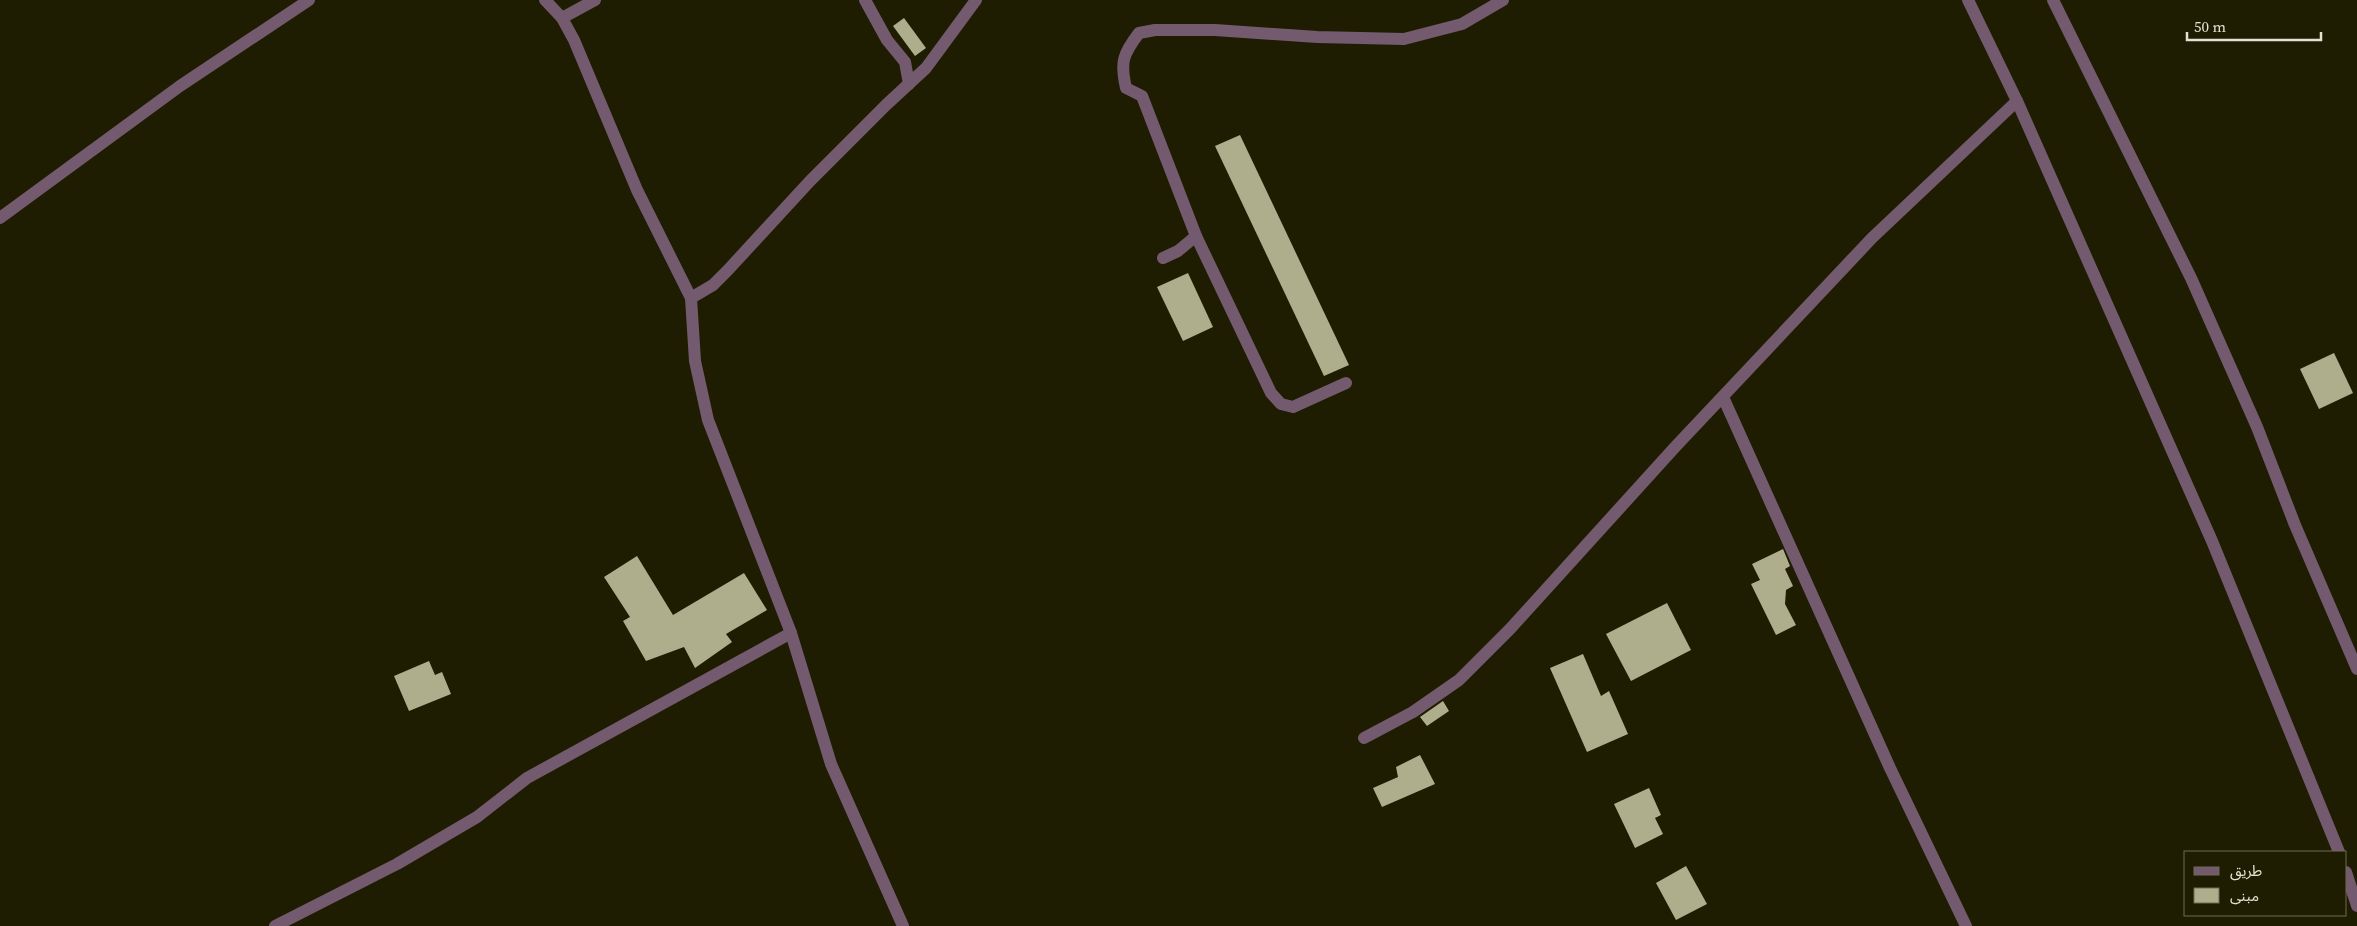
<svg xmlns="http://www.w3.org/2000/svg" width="2357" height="926" viewBox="0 0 2357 926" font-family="'Source Serif 4','Noto Sans Arabic',serif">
	<rect width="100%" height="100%" fill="#1f1d01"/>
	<!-- building -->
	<g fill="#afae8c">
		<polygon points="904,18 926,48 915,56 893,26"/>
		<polygon points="1240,135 1349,365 1324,376 1215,146"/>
		<polygon points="1188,273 1213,327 1183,341 1157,287"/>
		<polygon points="2334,353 2353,393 2319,409 2300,369"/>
		<polygon points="1783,549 1790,566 1785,569 1793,586 1786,590 1785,604 1796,625 1776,635 1751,584 1760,580 1752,564"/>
		<polygon points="637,556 673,615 744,573 767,610 726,634 732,642 695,668 684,647 646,661 623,621 630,617 604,577"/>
		<polygon points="1667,603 1691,650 1631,681 1606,634"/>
		<polygon points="1583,654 1601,696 1609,691 1628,734 1587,752 1550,668"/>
		<polygon points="429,661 435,675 442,672 451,694 409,711 394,676"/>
		<polygon points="1443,701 1449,711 1427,726 1420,717"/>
		<polygon points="1420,755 1435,784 1382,807 1373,788 1398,777 1396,767"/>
		<polygon points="1649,788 1661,815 1655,818 1663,834 1635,848 1614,804"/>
		<polygon points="1686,866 1707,904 1676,920 1656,883"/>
	</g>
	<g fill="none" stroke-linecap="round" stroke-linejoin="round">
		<!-- minor -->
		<g stroke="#735a6f" stroke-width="12">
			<polyline points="545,0 562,18 574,40 637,190 691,298 695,361 708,420 791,633 831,764 903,926"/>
			<polyline points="865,0 887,40 905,62 909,84"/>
			<polyline points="1968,0 2017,101 2212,541 2339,852"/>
			<polyline points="2053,0 2191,278 2257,427 2295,525 2357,669"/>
			<polyline points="562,18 595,0"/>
			<polyline points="0,218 180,86 309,0"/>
			<polyline points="1196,236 1271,393 1281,404 1293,407 1346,383"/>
			<path d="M 1163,258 L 1178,251 L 1196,236 L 1142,96 L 1126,88 C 1120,62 1123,54 1139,33 L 1155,30 L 1215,30 L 1317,37 L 1404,39 L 1462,24 L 1503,0"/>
			<polyline points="691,298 713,285 728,270 810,181 886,105 926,68 976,0"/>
			<polyline points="1723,397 1890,768 1966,926"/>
			<polyline points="1364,738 1413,712 1459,680 1510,629 1676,446 1872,238 2017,101"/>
			<polyline points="2346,872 2357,906"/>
			<polyline points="275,926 397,864 477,817 527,778 791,633"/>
		</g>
	</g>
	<!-- legend -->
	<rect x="2184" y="851" width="162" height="65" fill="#1f1d01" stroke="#6d6c54"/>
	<rect x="2194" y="867" width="25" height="8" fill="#735a6f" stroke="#6d6c54"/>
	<text x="2230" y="876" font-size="15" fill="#e3e2d1">طريق</text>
	<rect x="2194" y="888" width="25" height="15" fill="#afae8c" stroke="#6d6c54"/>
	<text x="2230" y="901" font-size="15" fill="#e3e2d1">مبنى</text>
	<!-- scale -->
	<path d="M2187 32v8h134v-8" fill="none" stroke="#e3e2d1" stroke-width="2.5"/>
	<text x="2194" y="32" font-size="15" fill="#e3e2d1" stroke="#1f1d01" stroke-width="4" paint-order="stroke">50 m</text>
</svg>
